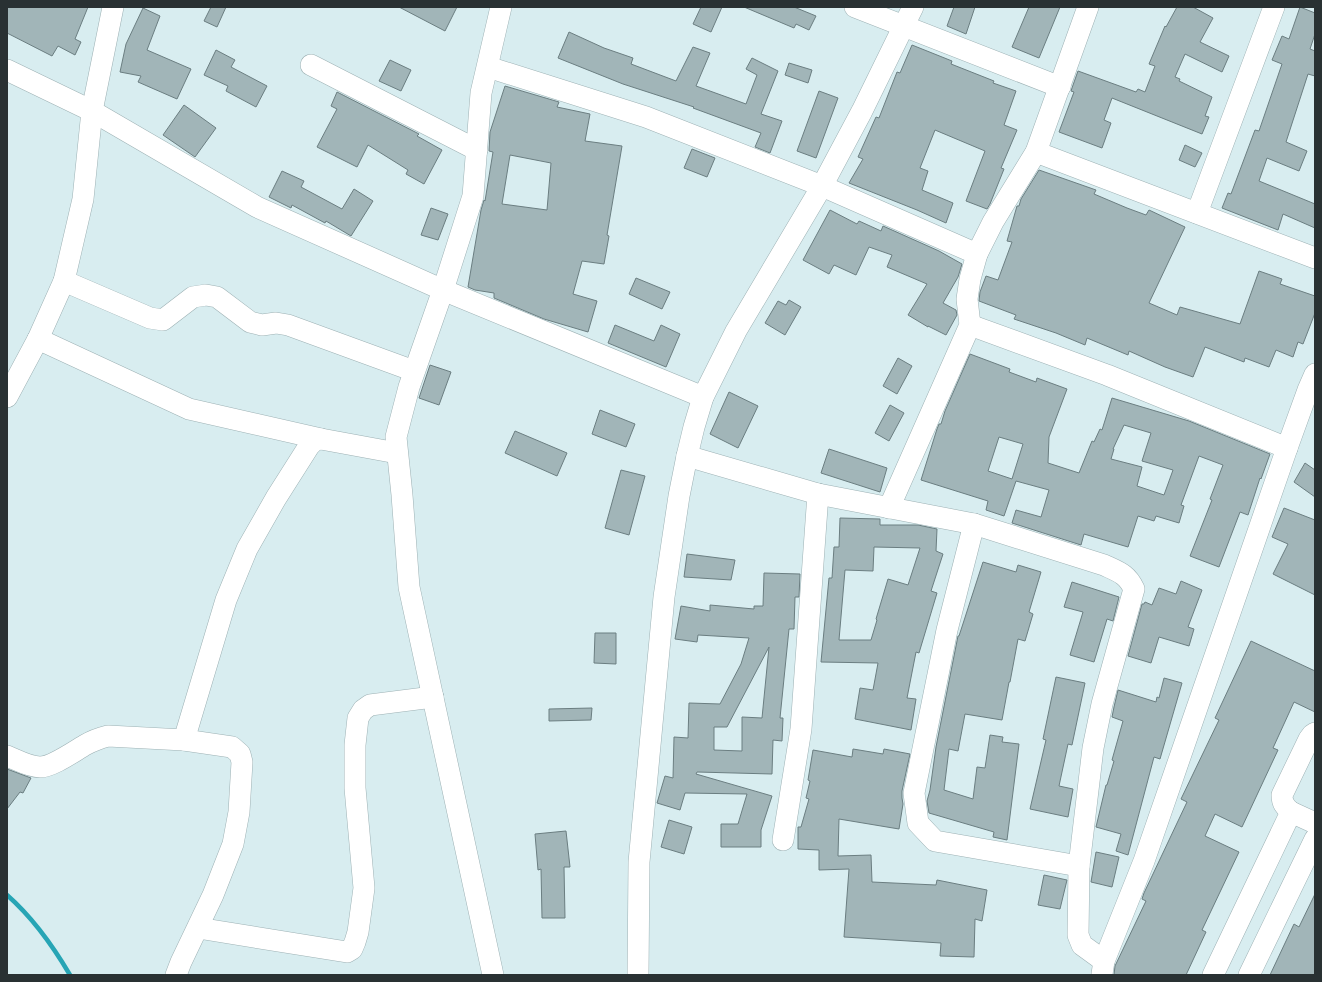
<svg xmlns="http://www.w3.org/2000/svg" width="1322" height="982" viewBox="0 0 1322 982" font-family="'DM Sans',sans-serif">
	<rect width="100%" height="100%" fill="#d8edf0"/>
	<g fill="none" stroke-linecap="round" stroke-linejoin="round">
		<!-- stream -->
		<path stroke="#27a5b5" stroke-width="4.5" d="M 7,895 C 32,917 53,946 70,975"/>
	</g>
	<!-- building -->
	<g fill="#a1b5b8" stroke="#6b7e81" fill-rule="evenodd">
		<polygon points="7,7 88,7 75,39 81,42 75,55 58,46 52,56 7,33"/>
		<polygon points="211,7 226,7 217,27 204,21"/>
		<polygon points="399,7 457,7 445,31"/>
		<polygon points="701,7 722,7 711,32 693,24"/>
		<polygon points="744,7 794,7 816,16 809,30 796,24 794,28"/>
		<polygon points="954,7 975,7 966,34 947,26"/>
		<polygon points="1029,7 1060,7 1039,58 1012,47"/>
		<polygon points="1177,7 1193,7 1213,18 1200,42 1229,56 1222,72 1185,54 1175,77 1180,79 1179,81 1212,97 1205,116 1209,117 1202,134 1112,98 1104,120 1111,123 1102,148 1059,132 1074,92 1071,91 1072,88 1078,71 1136,92 1138,89 1145,92 1155,66 1149,64 1165,26 1166,27"/>
		<polygon points="1300,7 1315,13 1315,34 1310,49 1315,51 1315,76 1308,74 1286,142 1307,151 1299,171 1267,158 1259,181 1315,204 1315,228 1283,214 1278,230 1222,208 1228,193 1231,194 1255,130 1259,131 1282,64 1272,60 1282,36 1289,39"/>
		<polygon points="143,8 160,16 147,50 191,69 177,99 138,82 141,76 120,72 126,44"/>
		<polygon points="569,32 604,48 633,58 631,64 676,81 693,47 710,53 696,86 746,104 757,75 746,69 752,58 778,71 761,114 782,121 770,153 755,147 761,133 693,108 694,107 623,84 558,58"/>
		<polygon points="912,45 952,61 951,64 994,81 993,83 1016,91 1004,125 1017,130 1001,168 1004,169 990,204 987,209 966,201 985,151 935,130 920,168 928,171 922,190 953,203 946,223 917,210 849,183 863,159 858,157 876,117 879,118 897,72 900,73"/>
		<polygon points="216,50 235,60 231,67 267,86 256,107 226,91 228,86 204,75"/>
		<polygon points="390,60 411,70 401,91 379,81"/>
		<polygon points="789,63 812,70 808,83 785,75"/>
		<path d="M 505,86 L 559,102 L 557,107 L 590,114 L 585,141 L 622,146 L 607,235 L 609,236 L 604,264 L 582,261 L 573,294 L 597,301 L 588,332 L 544,319 L 494,298 L 494,293 L 475,290 L 468,287 L 481,210 L 484,200 L 485,201 L 493,152 L 489,151 L 490,132 ZM 510,155 L 551,163 L 547,210 L 502,204 Z"/>
		<polygon points="819,91 838,98 816,158 797,151"/>
		<polygon points="337,92 419,134 417,136 442,150 424,184 406,174 408,170 368,145 357,167 317,147 337,109 331,106"/>
		<polygon points="184,105 216,128 195,157 163,135"/>
		<polygon points="1185,145 1202,153 1195,167 1179,160"/>
		<polygon points="692,149 715,158 707,177 684,168"/>
		<polygon points="1039,170 1096,190 1094,194 1127,208 1146,215 1149,210 1185,227 1149,303 1177,315 1180,307 1240,324 1259,271 1282,279 1280,284 1315,296 1315,313 1303,344 1298,342 1293,357 1276,350 1269,367 1245,358 1244,362 1205,347 1193,377 1165,367 1129,351 1128,355 1087,338 1085,345 1056,333 1014,319 1016,315 979,301 980,292 986,276 998,280 1012,242 1007,241 1017,206 1019,206 1021,199"/>
		<polygon points="282,171 304,181 301,187 342,209 354,189 373,201 351,236 326,221 325,223 292,205 291,208 269,197"/>
		<polygon points="431,208 448,214 438,240 421,235"/>
		<polygon points="830,210 857,224 859,221 881,231 883,226 939,251 962,264 958,277 943,303 956,310 957,315 946,335 928,326 928,327 908,315 927,284 887,267 892,255 869,247 856,275 834,265 829,274 803,260"/>
		<polygon points="636,278 670,292 662,309 629,294"/>
		<polygon points="789,300 801,307 785,335 765,323 778,301 786,305"/>
		<polygon points="615,325 654,341 661,325 680,334 666,367 608,343"/>
		<path d="M 970,354 L 1010,369 L 1009,372 L 1036,382 L 1037,378 L 1067,389 L 1049,437 L 1048,463 L 1079,473 L 1092,441 L 1094,442 L 1100,429 L 1102,430 L 1112,398 L 1189,421 L 1270,454 L 1261,479 L 1260,478 L 1248,515 L 1240,512 L 1219,567 L 1190,556 L 1212,500 L 1210,499 L 1223,465 L 1199,456 L 1181,505 L 1184,506 L 1179,523 L 1156,516 L 1154,521 L 1138,516 L 1128,547 L 1084,534 L 1081,545 L 1012,523 L 1016,510 L 1041,517 L 1049,490 L 1016,481 L 1004,516 L 986,510 L 988,501 L 921,480 L 937,429 L 939,424 L 941,424 L 945,411 ZM 1124,425 L 1151,433 L 1142,461 L 1173,470 L 1164,495 L 1137,486 L 1142,467 L 1111,459 L 1114,449 L 1113,449 ZM 999,437 L 1023,444 L 1012,479 L 988,471 Z"/>
		<polygon points="898,358 912,366 897,394 883,386"/>
		<polygon points="430,365 451,372 439,405 419,398"/>
		<polygon points="729,392 758,406 738,448 710,434"/>
		<polygon points="890,405 904,413 889,441 875,433"/>
		<polygon points="600,410 635,424 626,447 592,434"/>
		<polygon points="515,431 567,453 557,476 505,453"/>
		<polygon points="829,449 887,468 880,492 821,473"/>
		<polygon points="1305,463 1315,470 1315,497 1294,482"/>
		<polygon points="621,470 645,476 629,535 605,528"/>
		<polygon points="1284,508 1315,520 1315,595 1273,574 1288,544 1272,537"/>
		<path d="M 840,518 L 880,519 L 880,525 L 918,525 L 937,529 L 936,551 L 943,554 L 931,591 L 937,593 L 919,653 L 916,652 L 907,698 L 916,699 L 911,730 L 855,719 L 860,688 L 873,690 L 878,663 L 821,662 L 829,578 L 832,578 L 834,547 L 839,547 ZM 874,547 L 920,548 L 908,585 L 888,579 L 876,619 L 877,620 L 871,640 L 839,640 L 845,570 L 873,571 Z"/>
		<polygon points="687,554 735,560 731,580 684,577"/>
		<polygon points="983,562 1016,572 1018,565 1041,572 1029,612 1033,614 1025,641 1018,639 1010,682 1009,682 1002,720 965,714 958,751 949,749 944,790 973,799 977,767 985,768 990,735 1003,737 1002,742 1019,744 1007,840 993,837 994,832 929,813 927,801 930,790 936,747 958,636 959,636"/>
		<path d="M 764,573 L 800,574 L 799,597 L 795,597 L 794,629 L 789,629 L 780,718 L 783,718 L 782,741 L 773,740 L 772,774 L 697,772 L 696,774 L 772,796 L 761,830 L 761,847 L 721,847 L 721,824 L 738,824 L 747,794 L 685,793 L 680,810 L 657,803 L 665,776 L 673,778 L 674,737 L 688,738 L 689,703 L 720,704 L 741,664 L 749,638 L 698,635 L 697,642 L 675,639 L 681,606 L 710,611 L 710,605 L 754,609 L 754,606 L 763,606 ZM 769,647 L 762,718 L 742,717 L 742,751 L 714,750 L 714,727 L 727,727 Z"/>
		<polygon points="1181,581 1202,590 1188,627 1194,629 1189,646 1159,637 1151,663 1128,656 1142,604 1144,604 1145,602 1152,605 1159,588 1176,594"/>
		<polygon points="1072,582 1119,597 1113,621 1107,619 1094,662 1070,655 1083,612 1064,607"/>
		<polygon points="595,633 616,633 616,664 594,663"/>
		<polygon points="1251,641 1315,671 1315,712 1294,702 1273,748 1278,750 1242,827 1215,814 1205,836 1239,852 1202,930 1206,932 1186,975 1114,975 1115,966 1146,901 1142,899 1144,893 1187,802 1181,799 1219,720 1215,718"/>
		<polygon points="1056,677 1085,683 1072,745 1068,744 1059,786 1073,789 1068,817 1030,809 1046,740 1043,739"/>
		<polygon points="1164,678 1182,683 1160,759 1154,757 1128,855 1116,851 1121,834 1096,827 1106,785 1107,785 1114,761 1112,760 1123,721 1112,717 1114,707 1118,690 1156,702 1157,697 1159,698"/>
		<polygon points="592,708 591,720 549,721 549,709"/>
		<polygon points="853,749 883,754 884,749 910,754 902,791 902,798 903,804 899,829 839,819 838,856 871,855 872,882 936,885 937,880 987,890 982,921 975,919 974,957 940,956 941,943 844,937 849,869 819,870 819,850 798,849 798,827 801,827 809,799 806,798 810,781 808,780 813,750 852,757"/>
		<polygon points="7,769 31,778 23,793 20,792 7,809"/>
		<polygon points="669,820 692,827 684,854 661,847"/>
		<polygon points="566,831 570,867 564,867 565,918 542,918 541,869 538,870 535,834"/>
		<polygon points="1096,852 1119,857 1112,887 1091,882"/>
		<polygon points="1044,875 1067,880 1060,909 1038,905"/>
		<polygon points="1315,894 1315,975 1270,975 1294,924 1299,927"/>
	</g>
	<g fill="none" stroke-linecap="round" stroke-linejoin="round">
		<!-- minor casing -->
		<g stroke="#9db1b4" stroke-width="22">
			<g id="minor">
				<polyline points="855,7 1060,87"/>
				<polyline points="311,65 477,150"/>
				<polyline points="488,67 646,117 822,186 977,254"/>
				<polyline points="7,70 92,111 257,207 443,290 703,397"/>
				<polyline points="1036,152 1315,258"/>
				<polyline points="1197,213 1274,7"/>
				<polyline points="64,281 150,318 163,320 193,297 206,295 217,297 250,322 262,325 276,323 288,325 414,371"/>
				<polyline points="970,325 1107,375 1287,448"/>
				<polyline points="38,339 189,409 321,439"/>
				<polyline points="7,397 38,339 64,281 83,199 92,111 113,7"/>
				<path d="M 687,456 L 818,494 L 974,524 L 1104,565 C 1119,572 1127,574 1134,589 L 1102,704 L 1093,748 L 1079,866 L 1078,935 L 1082,945 L 1104,961"/>
				<polyline points="889,508 970,325 967,299 970,279 977,254 993,222 1036,152 1088,7"/>
				<polyline points="974,524 947,630 914,793 918,823 935,841 1079,866"/>
				<path d="M 7,756 C 17,760 29,767 40,767 C 52,767 73,752 85,745 C 92,741 100,738 108,736 L 184,740 L 226,600 L 247,549 L 276,498 L 309,446 L 315,440 L 321,439 L 397,453"/>
				<polyline points="1291,812 1315,823"/>
				<polyline points="783,840 801,729 818,494"/>
				<polyline points="198,928 347,952 352,949 355,942 358,932 364,888 355,788 355,745 358,718 363,710 370,705 433,697"/>
				<polyline points="1102,974 1104,961 1144,861 1287,448 1308,390 1315,374"/>
				<polyline points="176,975 181,962 213,895 233,844 239,812 242,762 240,754 232,747 184,740"/>
				<polyline points="493,975 409,587 402,495 396,437 409,387 443,290 473,196 481,93 501,7"/>
				<polyline points="638,975 639,862 664,597 679,496 687,456 694,427 703,397 736,331 822,186 862,111 913,7"/>
				<path d="M 1213,975 L 1291,812 C 1285,807 1282,803 1282,795 L 1309,739 L 1312,735 L 1315,733"/>
				<polyline points="1249,975 1315,839"/>
			</g>
		</g>
		<!-- minor -->
		<use href="#minor" stroke="#fff" stroke-width="21"/>
	</g>
	<!-- border -->
	<rect width="1322" height="982" fill="none" stroke="#293133" stroke-width="16"/>
</svg>
